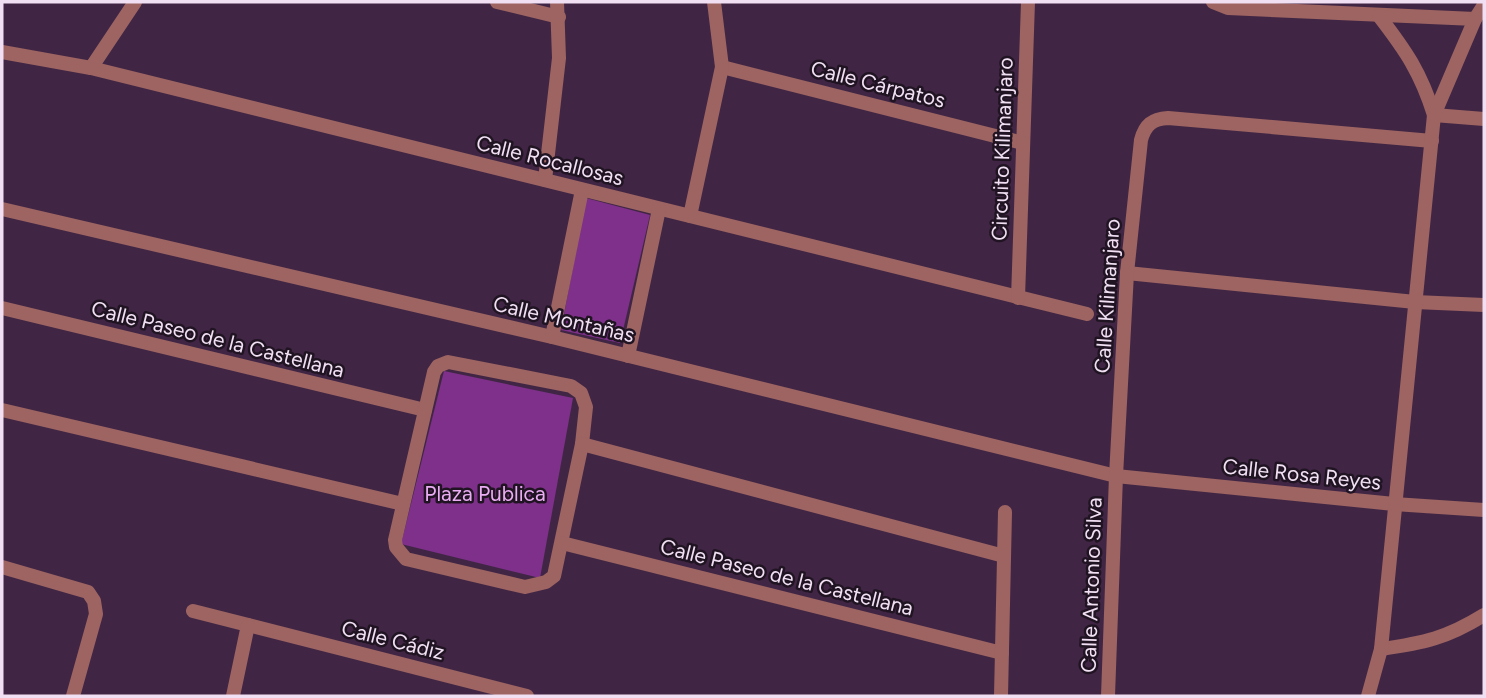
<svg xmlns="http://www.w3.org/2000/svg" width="1486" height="698" viewBox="0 0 1486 698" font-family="Figtree,sans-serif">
	<rect width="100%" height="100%" fill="#402644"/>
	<!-- green -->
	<g fill="#7e308a">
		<polygon points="586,198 650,215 620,343 561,330"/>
		<polygon points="444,371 573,398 540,578 401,544"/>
	</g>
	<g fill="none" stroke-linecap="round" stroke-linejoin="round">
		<!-- minor -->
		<g stroke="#9d6462" stroke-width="14">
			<polyline points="497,2 559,17"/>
			<polyline points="1213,2 1228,8 1475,19"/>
			<path d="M 1379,16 C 1406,51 1421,73 1434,115"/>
			<polyline points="2,52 91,68 1087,314"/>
			<polyline points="722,67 1023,143"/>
			<polyline points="91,68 135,2"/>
			<polyline points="1434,115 1484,119"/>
			<polyline points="545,180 559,58 557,2"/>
			<polyline points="2,209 552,337 1116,476 1394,504 1484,510"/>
			<polyline points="690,216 722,67 714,2"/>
			<polyline points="1127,273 1415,302 1484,305"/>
			<polyline points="1018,298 1028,2"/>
			<polyline points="2,308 425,410"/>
			<polyline points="552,337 582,190"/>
			<polyline points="628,356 659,209"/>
			<polygon points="448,362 571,386 581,393 586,407 582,444 554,576 546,582 525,587 406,559 396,547 395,540 434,372 438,366"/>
			<polyline points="2,410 403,504"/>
			<polyline points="582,444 1004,556"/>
			<polyline points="562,543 1002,653"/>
			<polyline points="2,567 88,592 94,601 96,614 73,696"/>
			<polyline points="193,611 527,696"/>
			<path d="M 1381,649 C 1424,643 1447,638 1484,615"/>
			<polyline points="233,696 248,625"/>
			<polyline points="1001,696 1005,512"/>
			<path d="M 1108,696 L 1116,476 L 1127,273 L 1141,140 C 1145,125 1152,119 1168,118 L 1432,141"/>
			<polyline points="1368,696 1381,649 1434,115 1475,19 1484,5"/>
		</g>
	</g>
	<g text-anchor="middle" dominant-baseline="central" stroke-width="5" stroke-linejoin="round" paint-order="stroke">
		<!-- street labels -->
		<g font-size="21" fill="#f1e0f3" stroke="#201422">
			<text transform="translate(878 84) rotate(14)">Calle Cárpatos</text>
			<text transform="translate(1002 149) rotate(-88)">Circuito Kilimanjaro</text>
			<text transform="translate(550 160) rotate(14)">Calle Rocallosas</text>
			<text transform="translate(1107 296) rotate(-86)">Calle Kilimanjaro</text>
			<text transform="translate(564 319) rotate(13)">Calle Montañas</text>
			<text transform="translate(218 339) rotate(14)">Calle Paseo de la Castellana</text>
			<text transform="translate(1302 474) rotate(6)">Calle Rosa Reyes</text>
			<text transform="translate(787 577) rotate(14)">Calle Paseo de la Castellana</text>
			<text transform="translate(1091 585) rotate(-88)">Calle Antonio Silva</text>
			<text transform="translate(393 640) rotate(14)">Calle Cádiz</text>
		</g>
		<!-- park labels -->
		<g font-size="21" fill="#eaacf3" stroke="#201422">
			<text x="485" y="493">Plaza Publica</text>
		</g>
	</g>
	<!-- border -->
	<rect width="1486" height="698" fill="none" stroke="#f1e0f3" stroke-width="7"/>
</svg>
